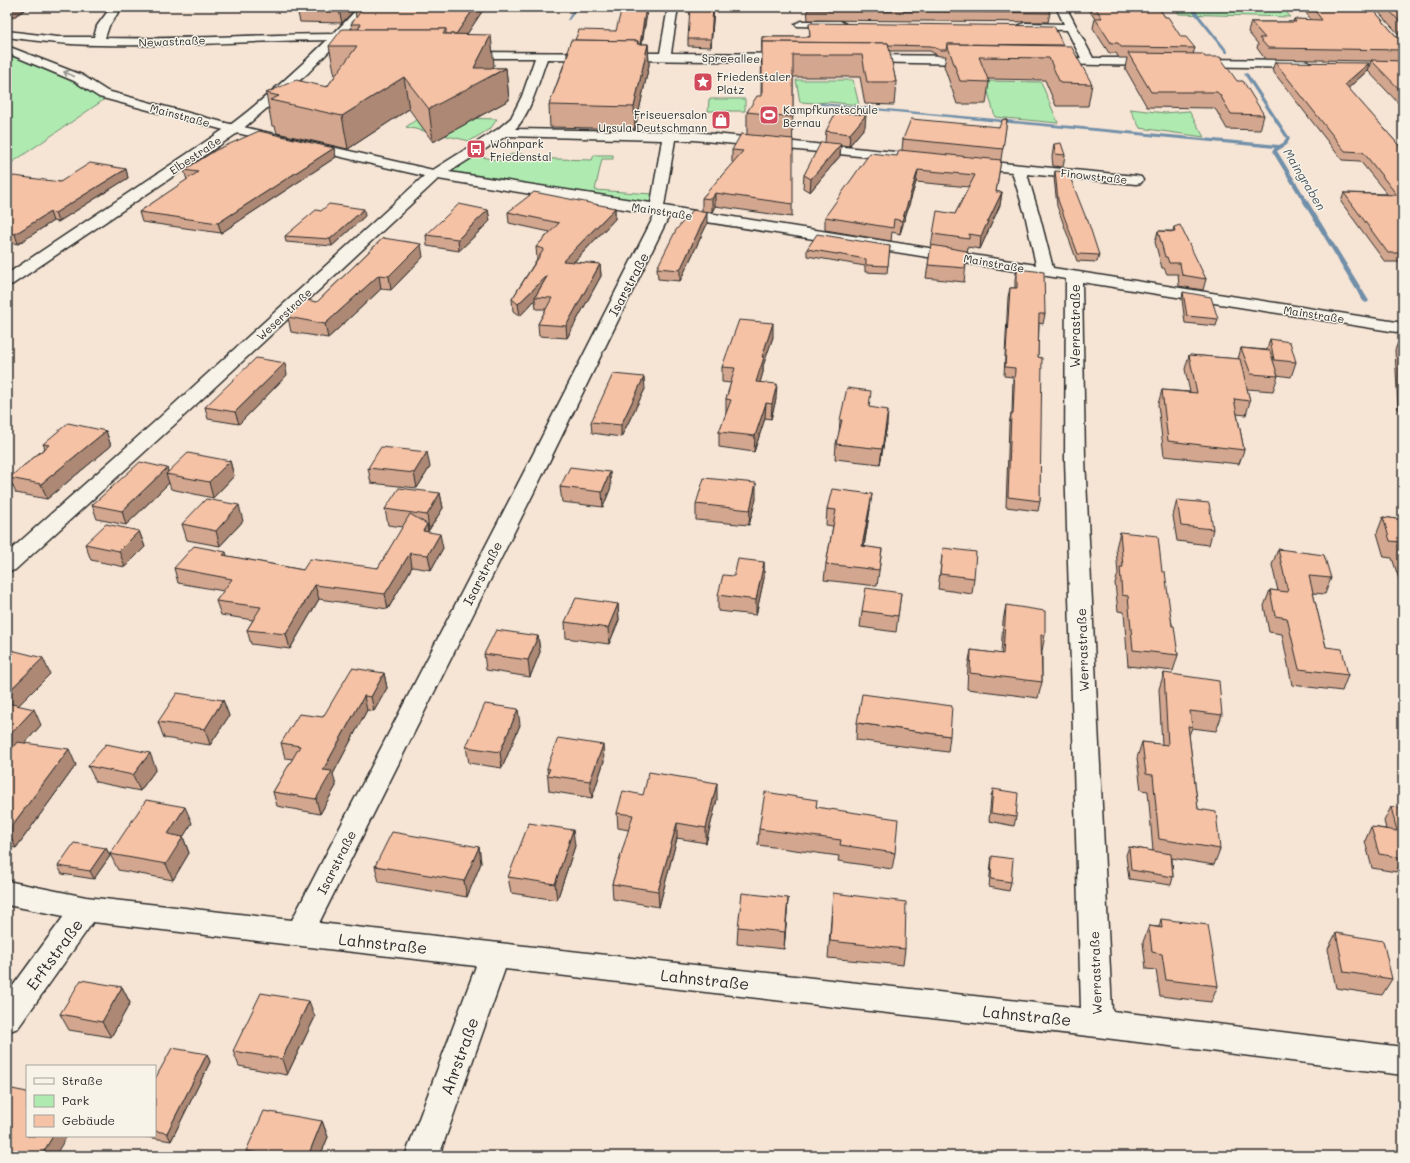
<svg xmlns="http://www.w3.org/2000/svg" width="1410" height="1163" viewBox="0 0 1410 1163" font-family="Mali,sans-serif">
	<rect width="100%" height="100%" fill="#f6e4d4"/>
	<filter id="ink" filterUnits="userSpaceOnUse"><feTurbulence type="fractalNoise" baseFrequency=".025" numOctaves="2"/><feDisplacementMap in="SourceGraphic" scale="8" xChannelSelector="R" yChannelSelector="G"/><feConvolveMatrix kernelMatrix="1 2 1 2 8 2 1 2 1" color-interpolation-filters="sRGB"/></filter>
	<g filter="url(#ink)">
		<!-- green -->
		<g fill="#afebb0" stroke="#6d8b6e">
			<polygon points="1174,7 1283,7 1290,17 1179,14"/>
			<polygon points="7,55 49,68 74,79 105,99 7,166"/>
			<polygon points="796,80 853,80 859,105 829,102 814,103 800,102"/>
			<polygon points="985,81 1041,82 1058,123 995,117"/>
			<polygon points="709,99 745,99 745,111 708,111"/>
			<polygon points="1130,109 1165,113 1189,111 1204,137 1140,128"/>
			<polygon points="420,117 497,119 491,128 470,141 406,127"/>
			<polygon points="513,154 523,154 522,158 592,160 594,155 613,155 613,159 602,159 595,190 652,194 651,203 452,172 451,169 473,155 506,162 512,158 504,157"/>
		</g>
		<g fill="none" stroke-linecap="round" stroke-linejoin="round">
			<!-- stream -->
			<g fill="#718fa9" fill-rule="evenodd">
				<polygon points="575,7 579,7 569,20 567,20"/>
				<polygon points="1189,7 1193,7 1228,51 1228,53 1226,53"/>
				<polygon points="1246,73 1248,74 1290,138 1287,145 1277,151 1369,301 1368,302 1366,303 1363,301 1272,151 1275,148 821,105 819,104 821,103 1279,145 1283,143 1286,138 1244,74"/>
			</g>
			<!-- minor casing -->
			<g stroke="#2b2b2b" stroke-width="3">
				<g id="minor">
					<path d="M 111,7 L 122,7 L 109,26 L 105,38 C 183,40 260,34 338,34 L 342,35 L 344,37 L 342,39 L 338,40 C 258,40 178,47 98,45 C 68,45 37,41 7,37 L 7,31 L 57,37 L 94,37 L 97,26 Z"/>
					<path d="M 668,7 L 678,7 L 671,53 L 792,54 L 796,56 L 798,58 L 796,60 L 792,62 L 547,59 C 540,77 530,116 515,129 L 694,132 L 905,153 L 907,156 L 905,159 L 900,160 L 694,140 L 675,140 L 664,206 L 1036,265 L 1025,214 L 1012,172 L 970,168 L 965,167 L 963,164 L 965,161 L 970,160 L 1136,176 L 1141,177 L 1143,180 L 1141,183 L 1136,184 L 1027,174 L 1039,214 L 1053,268 L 1403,323 L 1403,333 L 1082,282 L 1085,459 L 1112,1011 L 1403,1047 L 1403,1075 L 1097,1037 L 505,969 L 439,1156 L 405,1156 L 476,966 L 93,922 L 18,1028 L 7,1032 L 7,994 L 64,916 L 7,905 L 7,881 L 86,897 L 292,920 L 525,470 L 655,214 L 438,179 L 173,426 L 15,570 L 7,572 L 7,553 L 159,418 L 424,176 L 224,130 L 99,97 L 74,81 L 7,53 L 7,46 L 82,75 L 107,91 L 226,123 L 433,170 L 498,129 L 511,118 L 522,96 L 535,58 L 462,58 L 458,56 L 456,54 L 458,52 L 660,53 ZM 506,136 L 662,140 L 651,203 L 449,172 ZM 669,216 L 1066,279 L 1065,459 L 1081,1008 L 319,923 L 545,470 Z"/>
					<polygon points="1056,7 1066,7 1093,58 1156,58 1160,59 1162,62 1160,65 1156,66 1046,64 1044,61 1046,58 1050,57 1081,58 1067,30 1024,29 1018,26 1024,23 1064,24"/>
					<polygon points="801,21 840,21 846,24 840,27 797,26 795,24"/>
					<polygon points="860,55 974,56 978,57 980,60 978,63 974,64 856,62 854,59 856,56"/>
					<polygon points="1194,59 1304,60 1308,61 1310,64 1308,67 1304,68 1190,66 1188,63 1190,60"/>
				</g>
			</g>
			<!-- tertiary casing -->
			<g stroke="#2b2b2b" stroke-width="3">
				<path id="tertiary" d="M 359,7 L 370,7 L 338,42 L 307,74 L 239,132 L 13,284 L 7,286 L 7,274 L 229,126 C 276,90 319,50 359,7 Z"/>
			</g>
			<!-- minor -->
			<use href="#minor" fill="#f7f3e8" fill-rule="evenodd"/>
			<!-- tertiary -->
			<use href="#tertiary" fill="#f7f3e8" fill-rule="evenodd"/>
		</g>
		<!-- wall -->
		<g fill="#d3a78f" stroke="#2b2b2b">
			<polygon points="7,7 29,7 12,18 7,18"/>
			<polygon points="357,7 342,23 300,22 297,9"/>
			<polygon points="358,7 485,7 467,34 494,65 493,68 506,68 509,100 433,142 409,109 348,149 277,133 275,126 272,126 266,93 327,87 335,76 329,46 352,29 351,24 356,18 355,10"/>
			<polygon points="648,7 642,44 648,44 649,65 635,129 550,127 549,105 567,56 567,52 575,40 616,31"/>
			<polygon points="714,7 711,47 688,46 688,39"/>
			<polygon points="807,7 1047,7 1050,13 1048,22 808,20"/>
			<polygon points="1087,7 1158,7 1165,17 1181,37 1195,48 1193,54 1205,57 1264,115 1260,130 1227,129 1216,110 1213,108 1147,107 1125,68 1127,58 1119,58 1116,53 1109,53 1093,28 1095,19"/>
			<polygon points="1302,7 1371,7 1395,35 1401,40 1403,40 1403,108 1368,71 1371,61 1265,59 1257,48 1258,44 1248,32 1251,22 1293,22 1294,19 1311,20"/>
			<polygon points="1374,7 1403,7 1403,39"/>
			<polygon points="809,23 1063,45 1092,84 1088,106 1056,106 1045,80 988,79 989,82 986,104 957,104 944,66 946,56 939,56 930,51 889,51 896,82 894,105 865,104 860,77 793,77 792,217 715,206 712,212 702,211 702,198 733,163 732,162 732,150 747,135 747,112 761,96 762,37 810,37"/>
			<polygon points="1275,62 1367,71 1348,88 1403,150 1403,262 1385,262 1341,202 1344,193 1387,194 1360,161 1342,160 1272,70"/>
			<polygon points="1007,120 996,192 1002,192 1000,205 980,249 968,247 964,282 926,278 933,234 955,214 969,187 916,182 900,234 892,232 891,241 825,230 825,217 897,156 902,150 903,139 999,127"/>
			<polygon points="865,127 849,146 841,145 840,156 810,192 803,188 804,175 825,142 826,131"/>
			<polygon points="1054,144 1065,155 1063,167 1053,166 1052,157"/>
			<polygon points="334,148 336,157 221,233 142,222 139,212 187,180 184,170"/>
			<polygon points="126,169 128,178 58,222 53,221 18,244 7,242 7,180 60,182"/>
			<polygon points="1055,171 1099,255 1097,262 1077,261 1057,206 1054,177"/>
			<polygon points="615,208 615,219 574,262 600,264 601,276 567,338 539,336 538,324 546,309 536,309 535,300 520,316 513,311 512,299 537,259 536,247 550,232 509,223 508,212"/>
			<polygon points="488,210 490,221 459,251 427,246 426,235"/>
			<polygon points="365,216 332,246 286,242 285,236"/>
			<polygon points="707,224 680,281 658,279 657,268"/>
			<polygon points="1174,227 1206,279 1203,290 1179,286 1178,274 1167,274 1164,268 1162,268 1155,242 1158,231 1173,231"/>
			<polygon points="383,238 423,257 391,290 381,289 328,338 291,332 288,317 317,302"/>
			<polygon points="890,246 887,273 865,272 865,266 807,256 807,249"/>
			<polygon points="1017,269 1045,314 1043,324 1039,323 1038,357 1040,501 1038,511 1006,507 1009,424 1011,414 1012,414 1013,377 1004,376 1008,297 1010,288 1015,288 1015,279"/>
			<polygon points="1183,292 1218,319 1216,326 1185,323 1182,299"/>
			<polygon points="773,337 763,366 763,372 760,382 776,399 771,419 765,418 754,452 719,447 719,432 726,414 726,399 731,383 722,382 722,367"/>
			<polygon points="1270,339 1296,362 1291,377 1277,375 1278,376 1273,391 1247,389 1250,401 1246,415 1237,414 1244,450 1239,464 1164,456 1158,404 1162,390 1190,392 1185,369 1189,355 1238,359 1241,348 1267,350"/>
			<polygon points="1399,340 1403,341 1403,413 1401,409 1398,409 1395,350"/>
			<polygon points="287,375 239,424 208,419 205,407"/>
			<polygon points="645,389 621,437 592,433 591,422"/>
			<polygon points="870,407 887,425 880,464 835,459 836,444 839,434 840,420"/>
			<polygon points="106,431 111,446 47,499 16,493 9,478 45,448 43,444"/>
			<polygon points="230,461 234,476 213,498 171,489 169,483 126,525 97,519 92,505 167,468 168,472"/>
			<polygon points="430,467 417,488 371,483 368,468"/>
			<polygon points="560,487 611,487 603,507 562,502"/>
			<polygon points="440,493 443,508 429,530 428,530 428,532 443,548 431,570 412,567 388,609 319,599 290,649 251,644 247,630 253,620 221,615 216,601 224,591 178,583 174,568 227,556 303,570 378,568 403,527 388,525 385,509"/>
			<polygon points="756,499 749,525 696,520 696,504"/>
			<polygon points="1177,500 1213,529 1209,545 1177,541 1173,516"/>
			<polygon points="827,509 870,509 864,547 882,549 877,586 824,580 826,564 833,526 826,525"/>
			<polygon points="1383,517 1403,520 1403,582 1400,582 1392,558 1384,557 1377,533"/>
			<polygon points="243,521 220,546 187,540 182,524"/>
			<polygon points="139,531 145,547 125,567 91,560 85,544"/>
			<polygon points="1120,532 1162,572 1178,655 1173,671 1128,666 1124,612 1118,611 1115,583 1118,574 1116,548"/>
			<polygon points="943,548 974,578 972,594 938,589"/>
			<polygon points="1278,549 1331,578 1325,594 1313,593 1326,647 1348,675 1342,691 1292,685 1282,634 1269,632 1264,606 1270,590 1278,591 1272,565"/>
			<polygon points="764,562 764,578 756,615 718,611 718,595 734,576"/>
			<polygon points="901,593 896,632 860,627 862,611"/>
			<polygon points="618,604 619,620 609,644 566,638 565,622"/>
			<polygon points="1006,605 1045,635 1042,651 1042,682 1038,698 967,689 968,666 971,650 1001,654 1003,621"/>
			<polygon points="538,636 540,652 530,677 486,670 484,654"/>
			<polygon points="7,649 50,674 18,705 41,725 25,743 76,765 16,848 7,846"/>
			<polygon points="384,673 387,688 374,711 367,710 333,774 336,786 320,814 277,806 273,792 293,759 285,758 281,743 323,717"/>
			<polygon points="1164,673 1222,715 1216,731 1192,728 1189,735 1198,809 1220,849 1214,865 1172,858 1173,877 1171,885 1129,879 1126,855 1129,847 1153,851 1148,791 1141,790 1137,758 1142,742 1162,745 1159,689"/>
			<polygon points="223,700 229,716 210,745 164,738 158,722"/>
			<polygon points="857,723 950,736 948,752 856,740"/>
			<polygon points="520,725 502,768 469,763 466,747"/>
			<polygon points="604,761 592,798 549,791 547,768"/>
			<polygon points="88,766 156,769 140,791 96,782"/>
			<polygon points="993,789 1016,817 1014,826 989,821 991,797"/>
			<polygon points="643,795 717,799 706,843 677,838 659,907 613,899 612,884 629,830 618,828 617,813"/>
			<polygon points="817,807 895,853 892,869 838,861 839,856 758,845 759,829"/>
			<polygon points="1391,807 1403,808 1403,862 1401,862 1396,872 1372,868 1365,841 1371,827 1386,829 1384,821"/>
			<polygon points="192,823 183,837 189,853 173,880 118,870 110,854"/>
			<polygon points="575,846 557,900 511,893 508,877"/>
			<polygon points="479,847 481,863 467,897 379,882 375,866"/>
			<polygon points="106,848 110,856 94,879 62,874 58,866"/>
			<polygon points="992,856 1011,882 1009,891 989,887 991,864"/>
			<polygon points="833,893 905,949 903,965 828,958"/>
			<polygon points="788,898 784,949 737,944 738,927"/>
			<polygon points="1161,919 1218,986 1211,1002 1160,996 1156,970 1146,969 1143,942 1149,926 1159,927"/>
			<polygon points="1336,933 1392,979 1382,995 1336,988 1328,949"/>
			<polygon points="122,987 130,1003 111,1037 69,1030 60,1014"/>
			<polygon points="315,1017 287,1075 239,1066 233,1051"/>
			<polygon points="207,1054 210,1062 171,1141 141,1136 155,1136 155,1079"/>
			<polygon points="322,1121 328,1137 320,1156 249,1156 246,1151"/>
		</g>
		<!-- shaded-wall -->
		<g fill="#ac8874" stroke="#2b2b2b">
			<polygon points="8,7 29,7 12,18"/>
			<polygon points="342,7 357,7 342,23 339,10"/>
			<polygon points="475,7 485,7 456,51 454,37"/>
			<polygon points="646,7 648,7 640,52 640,44"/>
			<polygon points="713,7 714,7 711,47 711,39"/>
			<polygon points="491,35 494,65 488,78 506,68 509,100 433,142 429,109 474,68"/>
			<polygon points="648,44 649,65 635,129 634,107"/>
			<polygon points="1369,63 1367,71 1343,93 1345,84"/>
			<polygon points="404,77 409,109 348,149 342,116"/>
			<polygon points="866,115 865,127 849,146 850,134"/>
			<polygon points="841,144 840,156 810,192 811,179"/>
			<polygon points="334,148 336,157 221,233 218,223"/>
			<polygon points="126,169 128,178 58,222 55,213"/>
			<polygon points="918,170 916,182 900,234 902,221"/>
			<polygon points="1002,192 1000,205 980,249 981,236"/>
			<polygon points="715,193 715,206 712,212 712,199"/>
			<polygon points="615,208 615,219 564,272 563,261"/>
			<polygon points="364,209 365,216 332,246 330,239"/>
			<polygon points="488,210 490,221 459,251 458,239"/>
			<polygon points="50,212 53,221 18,244 15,234"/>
			<polygon points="707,213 707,224 680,281 680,270"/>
			<polygon points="421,244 423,257 391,290 389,276"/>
			<polygon points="600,264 601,276 567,338 566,326"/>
			<polygon points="379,275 381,289 328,338 325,324"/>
			<polygon points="548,275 535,297 535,300 520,316 518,304"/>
			<polygon points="773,323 773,337 763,366 763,372 756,397 756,382 762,357"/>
			<polygon points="7,354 9,360 7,362"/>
			<polygon points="285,363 287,375 239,424 235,412"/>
			<polygon points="644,377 645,389 621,437 621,425"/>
			<polygon points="777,384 776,399 771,419 772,404"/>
			<polygon points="766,403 765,418 754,452 755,436"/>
			<polygon points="888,410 887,425 880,464 882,449"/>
			<polygon points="106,431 111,446 47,499 41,484"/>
			<polygon points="427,452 430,467 417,488 414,473"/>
			<polygon points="230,461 234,476 213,498 209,482"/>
			<polygon points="167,468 169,475 166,474 169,483 126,525 122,511"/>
			<polygon points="610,472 611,487 603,507 602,492"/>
			<polygon points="756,483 756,499 749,525 750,510"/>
			<polygon points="440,493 443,508 429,530 427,515"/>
			<polygon points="872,494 870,509 861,562 862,546"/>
			<polygon points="239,505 243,521 220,546 216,531"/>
			<polygon points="427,524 429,538 423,531"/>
			<polygon points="139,531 145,547 125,567 119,551"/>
			<polygon points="440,534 443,548 431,570 428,555"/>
			<polygon points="226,552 230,566 223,555"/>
			<polygon points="410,553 412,567 388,609 385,594"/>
			<polygon points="764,562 764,578 756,615 756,600"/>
			<polygon points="315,585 319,599 290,649 286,634"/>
			<polygon points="618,604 619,620 609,644 608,628"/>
			<polygon points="538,636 540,652 530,677 528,660"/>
			<polygon points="43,658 50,674 7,717 7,693"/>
			<polygon points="384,673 387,688 374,711 371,697"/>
			<polygon points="364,696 367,710 333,774 336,786 320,814 316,799 323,770"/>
			<polygon points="223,700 229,716 210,745 205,729"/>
			<polygon points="34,709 41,725 7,763 7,738"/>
			<polygon points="518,709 520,725 502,768 500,752"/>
			<polygon points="603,745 604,761 592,798 590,781"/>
			<polygon points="69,749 76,765 16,848 8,831"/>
			<polygon points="150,753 156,769 140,791 133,775"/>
			<polygon points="717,783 717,799 706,843 706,828"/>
			<polygon points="185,807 192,823 183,837 189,853 173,880 166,864 168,834"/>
			<polygon points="677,823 677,838 659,907 658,891"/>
			<polygon points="573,830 575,846 557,900 555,884"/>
			<polygon points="479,847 481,863 467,897 464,881"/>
			<polygon points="106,848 110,856 94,879 90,871"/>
			<polygon points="788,898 787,914 784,949 785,932"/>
			<polygon points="122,987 130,1003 111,1037 102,1022"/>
			<polygon points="309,1001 315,1017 287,1075 282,1059"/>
			<polygon points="207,1054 210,1062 171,1141 167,1133"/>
			<polygon points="322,1121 328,1137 320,1156 308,1156"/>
			<polygon points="53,1136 67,1136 55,1156 41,1156"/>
		</g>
		<!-- building -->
		<g fill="#f5c2a6" stroke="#2b2b2b">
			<polygon points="299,7 342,7 339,10 297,9"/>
			<polygon points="358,7 475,7 456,34 446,34 446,29 358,29 361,24 351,24 362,10 355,10"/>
			<polygon points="622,7 646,7 640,44 638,44 638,41 575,40 579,30 616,31"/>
			<polygon points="690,7 713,7 711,39 688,39"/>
			<polygon points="808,7 1047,7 1050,13 808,10"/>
			<polygon points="1095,7 1158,7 1165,17 1168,17 1181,37 1186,37 1195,48 1121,47 1118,43 1111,43 1095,18 1102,18"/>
			<polygon points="1312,7 1371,7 1395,35 1401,40 1403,40 1403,50 1268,48 1259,38 1265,38 1251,22 1296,22 1294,19 1322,20"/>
			<polygon points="1386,7 1403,7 1403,25"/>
			<polygon points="809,23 1054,26 1063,45 947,44 946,50 940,50 931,46 888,45 888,43 762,42 762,48 762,37 810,37"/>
			<polygon points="342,29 446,29 443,34 491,35 474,68 506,68 429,109 404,77 342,116 270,100 279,96 266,93 296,80 327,87 357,46 329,46"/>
			<polygon points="571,40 638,41 637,44 648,44 634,107 549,105 569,52 567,52"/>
			<polygon points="762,42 888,43 896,82 867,82 862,55 793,55 793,117 747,112 757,96 762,96"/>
			<polygon points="947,44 1071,46 1092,84 1060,83 1049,58 979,57 989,82 960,81"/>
			<polygon points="1128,53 1203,54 1205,57 1220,57 1237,81 1243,81 1264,115 1231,114 1220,95 1217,92 1151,92"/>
			<polygon points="1371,60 1403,61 1403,93"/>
			<polygon points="1275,62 1369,63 1345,84 1403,150 1403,253 1388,253 1344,193 1397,195 1363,152 1345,151"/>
			<polygon points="836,112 866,115 850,134 826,131"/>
			<polygon points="911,119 999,127 1003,119 1007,120 1003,149 903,139"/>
			<polygon points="259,131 334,148 218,223 139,212 198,172 184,170 216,150"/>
			<polygon points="741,134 793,139 793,204 715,193 712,199 702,198 743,151 732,150"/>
			<polygon points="821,142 841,144 811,179 804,175"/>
			<polygon points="1061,143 1065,155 1055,154 1054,144"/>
			<polygon points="899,150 1001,160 996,192 1002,192 981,236 969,234 969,239 933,234 937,211 955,214 975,175 918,170 902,221 894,219 893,228 825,217 870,153 897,156"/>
			<polygon points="90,163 126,169 55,213 50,212 15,234 7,233 7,180 14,176 60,182"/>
			<polygon points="1055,171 1068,172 1086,218 1087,218 1099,255 1078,254 1058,200"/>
			<polygon points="534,192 615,208 563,261 600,264 566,326 538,324 552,298 535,297 548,275 518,304 512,299 544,249 536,247 559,223 508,212"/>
			<polygon points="329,204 364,209 330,239 285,236 316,210 321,211"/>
			<polygon points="459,204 488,210 458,239 426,235"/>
			<polygon points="693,210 707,213 680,270 657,268 676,230"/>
			<polygon points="1180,225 1206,279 1182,275 1180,263 1169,263 1167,257 1165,257 1158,231 1175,232 1174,227"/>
			<polygon points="817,234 890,246 888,266 866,265 866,259 807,249"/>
			<polygon points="383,238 421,244 389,276 379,275 325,324 288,317 306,300 317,302"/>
			<polygon points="931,245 967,251 965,268 928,265"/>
			<polygon points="1017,269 1044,272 1045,314 1039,314 1038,357 1042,358 1040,501 1008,497 1011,414 1013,414 1015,368 1005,367 1010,288 1017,288"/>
			<polygon points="1183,292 1211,297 1218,319 1187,316"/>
			<polygon points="739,320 773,323 762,357 764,357 756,382 777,384 772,404 766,403 755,436 719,432 731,400 726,399 735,368 722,367"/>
			<polygon points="1270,339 1290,342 1296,362 1274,360"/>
			<polygon points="1399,340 1403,341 1403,398 1402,398"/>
			<polygon points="1241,348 1270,351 1278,376 1251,374"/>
			<polygon points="1189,355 1240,359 1250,401 1234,399 1244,450 1168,441 1162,390 1197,393"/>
			<polygon points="256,358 285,363 235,412 205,407"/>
			<polygon points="613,374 644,377 621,425 591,422"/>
			<polygon points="847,388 871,391 869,407 888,410 882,449 836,444 842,420 840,420"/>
			<polygon points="68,423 106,431 41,484 9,478 49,445 43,444"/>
			<polygon points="381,447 427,452 414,473 368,468"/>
			<polygon points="188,453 230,461 209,482 166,474"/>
			<polygon points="140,462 167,468 122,511 92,505"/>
			<polygon points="570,467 610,472 602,492 560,487"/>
			<polygon points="704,478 756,483 750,510 696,504"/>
			<polygon points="399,488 440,493 427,515 385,509"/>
			<polygon points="832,489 872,494 862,546 882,549 879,570 826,564 836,510 827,509"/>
			<polygon points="206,499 239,505 216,531 182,524"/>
			<polygon points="1177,500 1209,503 1213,529 1181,526"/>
			<polygon points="410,514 427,524 423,531 440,534 428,555 410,553 385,594 315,585 286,634 247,630 261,607 216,601 232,579 174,568 194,546 226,552 223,555 303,570 310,559 378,568"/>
			<polygon points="1383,517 1403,520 1403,555 1399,542 1390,541"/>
			<polygon points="106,524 139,531 119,551 85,544"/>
			<polygon points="1120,532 1158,536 1162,572 1165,572 1172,626 1174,626 1178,655 1133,650 1128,596 1122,595 1120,567 1123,567"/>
			<polygon points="943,548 976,552 974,578 940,574"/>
			<polygon points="1278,549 1324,555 1331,578 1309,576 1326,647 1342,649 1348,675 1299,669 1287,618 1275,616 1270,590 1288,592"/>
			<polygon points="738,559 764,562 756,600 718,595 723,575 734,576"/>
			<polygon points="866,588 901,593 898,616 862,611"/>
			<polygon points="576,598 618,604 608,628 565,622"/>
			<polygon points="1006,605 1045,611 1045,635 1041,635 1042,682 970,673 971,650 1003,654"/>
			<polygon points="496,630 538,636 528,660 484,654"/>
			<polygon points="7,649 43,658 7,693"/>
			<polygon points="352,668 384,673 371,697 364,696 323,770 332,771 316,799 273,792 300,746 281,743 299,714 323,717"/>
			<polygon points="1164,673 1219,681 1222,715 1190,711 1192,727 1188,726 1198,809 1216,812 1220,849 1159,839 1153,775 1146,774 1142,742 1168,745"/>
			<polygon points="177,693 223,700 205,729 158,722"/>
			<polygon points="862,694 952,706 950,736 857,723"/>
			<polygon points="7,703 34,709 7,738"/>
			<polygon points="485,704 518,709 500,752 466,747"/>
			<polygon points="558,738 603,745 590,781 547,775 550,769 547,768"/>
			<polygon points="17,742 69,749 8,831 7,831 7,755"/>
			<polygon points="106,744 150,753 133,775 88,766"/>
			<polygon points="649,772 717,783 706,828 677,823 658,891 612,884 633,815 617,813 623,791 643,795"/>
			<polygon points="993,789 1018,793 1016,817 991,813"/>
			<polygon points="765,792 817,800 816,807 898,819 895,853 840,845 841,840 759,829"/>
			<polygon points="146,800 185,807 168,834 183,837 166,864 110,854"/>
			<polygon points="1391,807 1403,808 1403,847 1401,847 1403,858 1379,854 1371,827 1397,831"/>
			<polygon points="529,823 573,830 555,884 508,877"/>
			<polygon points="392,832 479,847 464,881 375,866"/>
			<polygon points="74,843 106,848 90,871 58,866"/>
			<polygon points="1129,847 1171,854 1173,877 1131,870"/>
			<polygon points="992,856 1013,859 1011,882 991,879"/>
			<polygon points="742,893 788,898 785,932 738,927"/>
			<polygon points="833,893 906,902 905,949 830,941"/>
			<polygon points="1161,919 1208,925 1218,986 1166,980 1162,954 1152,952 1149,926 1162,928"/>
			<polygon points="1336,933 1383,941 1392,979 1344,972"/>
			<polygon points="81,980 122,987 102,1022 60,1014"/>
			<polygon points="261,993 309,1001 282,1059 233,1051"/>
			<polygon points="172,1048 207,1054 167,1133 155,1131 155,1079"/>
			<polygon points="7,1088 27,1092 27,1136 53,1136 41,1156 7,1156"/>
			<polygon points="264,1111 322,1121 308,1156 275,1156 246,1151"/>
		</g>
		<!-- one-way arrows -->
		<defs><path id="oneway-shaft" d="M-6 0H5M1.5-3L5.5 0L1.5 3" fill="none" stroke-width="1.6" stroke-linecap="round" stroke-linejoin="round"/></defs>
		<use stroke="#918f8a" href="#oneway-shaft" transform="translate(69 74) rotate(-156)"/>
	</g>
	<!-- icons -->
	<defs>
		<g id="sight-square" transform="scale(1)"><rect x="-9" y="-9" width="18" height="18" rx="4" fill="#d1495b" stroke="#f7f3e8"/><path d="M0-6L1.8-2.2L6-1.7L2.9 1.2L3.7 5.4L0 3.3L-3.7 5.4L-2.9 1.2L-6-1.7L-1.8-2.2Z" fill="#fff"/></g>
		<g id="stadium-square" transform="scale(1)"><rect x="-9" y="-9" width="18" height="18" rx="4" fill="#d1495b" stroke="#f7f3e8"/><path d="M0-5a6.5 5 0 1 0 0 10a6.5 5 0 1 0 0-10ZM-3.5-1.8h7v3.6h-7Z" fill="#fff"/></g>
		<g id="shop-square" transform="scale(1)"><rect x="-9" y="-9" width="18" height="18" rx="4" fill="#d1495b" stroke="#f7f3e8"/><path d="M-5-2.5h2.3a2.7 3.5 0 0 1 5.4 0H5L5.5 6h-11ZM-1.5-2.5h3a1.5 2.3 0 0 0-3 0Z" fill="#fff"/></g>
		<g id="bus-square" transform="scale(1)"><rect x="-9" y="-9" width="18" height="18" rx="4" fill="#d1495b" stroke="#f7f3e8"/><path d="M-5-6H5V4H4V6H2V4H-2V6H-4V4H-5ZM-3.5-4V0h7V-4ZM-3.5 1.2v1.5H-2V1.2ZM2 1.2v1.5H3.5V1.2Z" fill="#fff"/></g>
	</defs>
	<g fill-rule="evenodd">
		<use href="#sight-square" x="703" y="82"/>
		<use href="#stadium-square" x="769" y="115"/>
		<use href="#shop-square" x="721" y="120"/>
		<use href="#bus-square" x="476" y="149"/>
	</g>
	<g text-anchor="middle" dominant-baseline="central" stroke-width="3" stroke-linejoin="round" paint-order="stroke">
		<!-- far-street labels -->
		<g font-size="11" fill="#2b2b2b" stroke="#f7f3e8">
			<text transform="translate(172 41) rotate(-2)">Newastraße</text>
			<text transform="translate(731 58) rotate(1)">Spreeallee</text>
			<text transform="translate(180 115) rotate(15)">Mainstraße</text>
			<text transform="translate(195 155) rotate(-34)">Elbestraße</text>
			<text transform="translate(1094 176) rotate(6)">Finowstraße</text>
			<text transform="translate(662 211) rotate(9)">Mainstraße</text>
			<text transform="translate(994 263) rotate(10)">Mainstraße</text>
			<text transform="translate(284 314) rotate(-43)">Weserstraße</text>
			<text transform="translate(1314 314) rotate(9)">Mainstraße</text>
		</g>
		<!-- far-poi labels -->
		<g font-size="11" fill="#2b2b2b" stroke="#f7f3e8" text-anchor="start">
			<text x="717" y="76">Friedenstaler<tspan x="717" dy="13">Platz</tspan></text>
			<text x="783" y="109">Kampfkunstschule<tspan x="783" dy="13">Bernau</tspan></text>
			<text x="707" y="114" text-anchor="end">Friseuersalon<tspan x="707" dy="13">Ursula Deutschmann</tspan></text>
			<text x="490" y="143">Wohnpark<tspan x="490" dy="13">Friedenstal</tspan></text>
		</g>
		<!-- far-water labels -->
		<g font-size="12" font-style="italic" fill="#485560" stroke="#f7f3e8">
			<text transform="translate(1305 179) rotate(59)">Maingraben</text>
		</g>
		<!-- street labels -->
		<g font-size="13" fill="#2b2b2b" stroke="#f7f3e8">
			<text transform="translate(628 284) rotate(-62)">Isarstraße</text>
			<text transform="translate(1074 326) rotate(-90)">Werrastraße</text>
			<text transform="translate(482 573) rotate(-63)">Isarstraße</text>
			<text transform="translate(1082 650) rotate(-92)">Werrastraße</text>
			<text transform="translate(336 862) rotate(-63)">Isarstraße</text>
			<text transform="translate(1095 973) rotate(-92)">Werrastraße</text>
		</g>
		<!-- near-street labels -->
		<g font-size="16" fill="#2b2b2b" stroke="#f7f3e8">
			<text transform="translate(383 943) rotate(6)">Lahnstraße</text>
			<text transform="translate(54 954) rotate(-54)">Erftstraße</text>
			<text transform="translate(705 979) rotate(6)">Lahnstraße</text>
			<text transform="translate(1027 1015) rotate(6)">Lahnstraße</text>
			<text transform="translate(459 1056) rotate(-70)">Ahrstraße</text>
		</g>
	</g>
	<!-- margin -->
	<rect width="1410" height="1163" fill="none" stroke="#f7f3e8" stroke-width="24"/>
	<rect x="12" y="12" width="1386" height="1139" fill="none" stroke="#2b2b2b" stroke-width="1.5" filter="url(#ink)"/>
	<!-- legend -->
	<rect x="26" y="1065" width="130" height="72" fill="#f7f3e8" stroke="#a5a39c"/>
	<rect x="34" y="1078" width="20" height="6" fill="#f7f3e8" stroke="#a5a39c"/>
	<text x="62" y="1085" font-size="12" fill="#2b2b2b">Straße</text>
	<rect x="34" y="1095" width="20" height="12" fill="#afebb0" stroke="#a5a39c"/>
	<text x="62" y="1105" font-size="12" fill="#2b2b2b">Park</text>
	<rect x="34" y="1115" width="20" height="12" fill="#f5c2a6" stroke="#a5a39c"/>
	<text x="62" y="1125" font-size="12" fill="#2b2b2b">Gebäude</text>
</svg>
